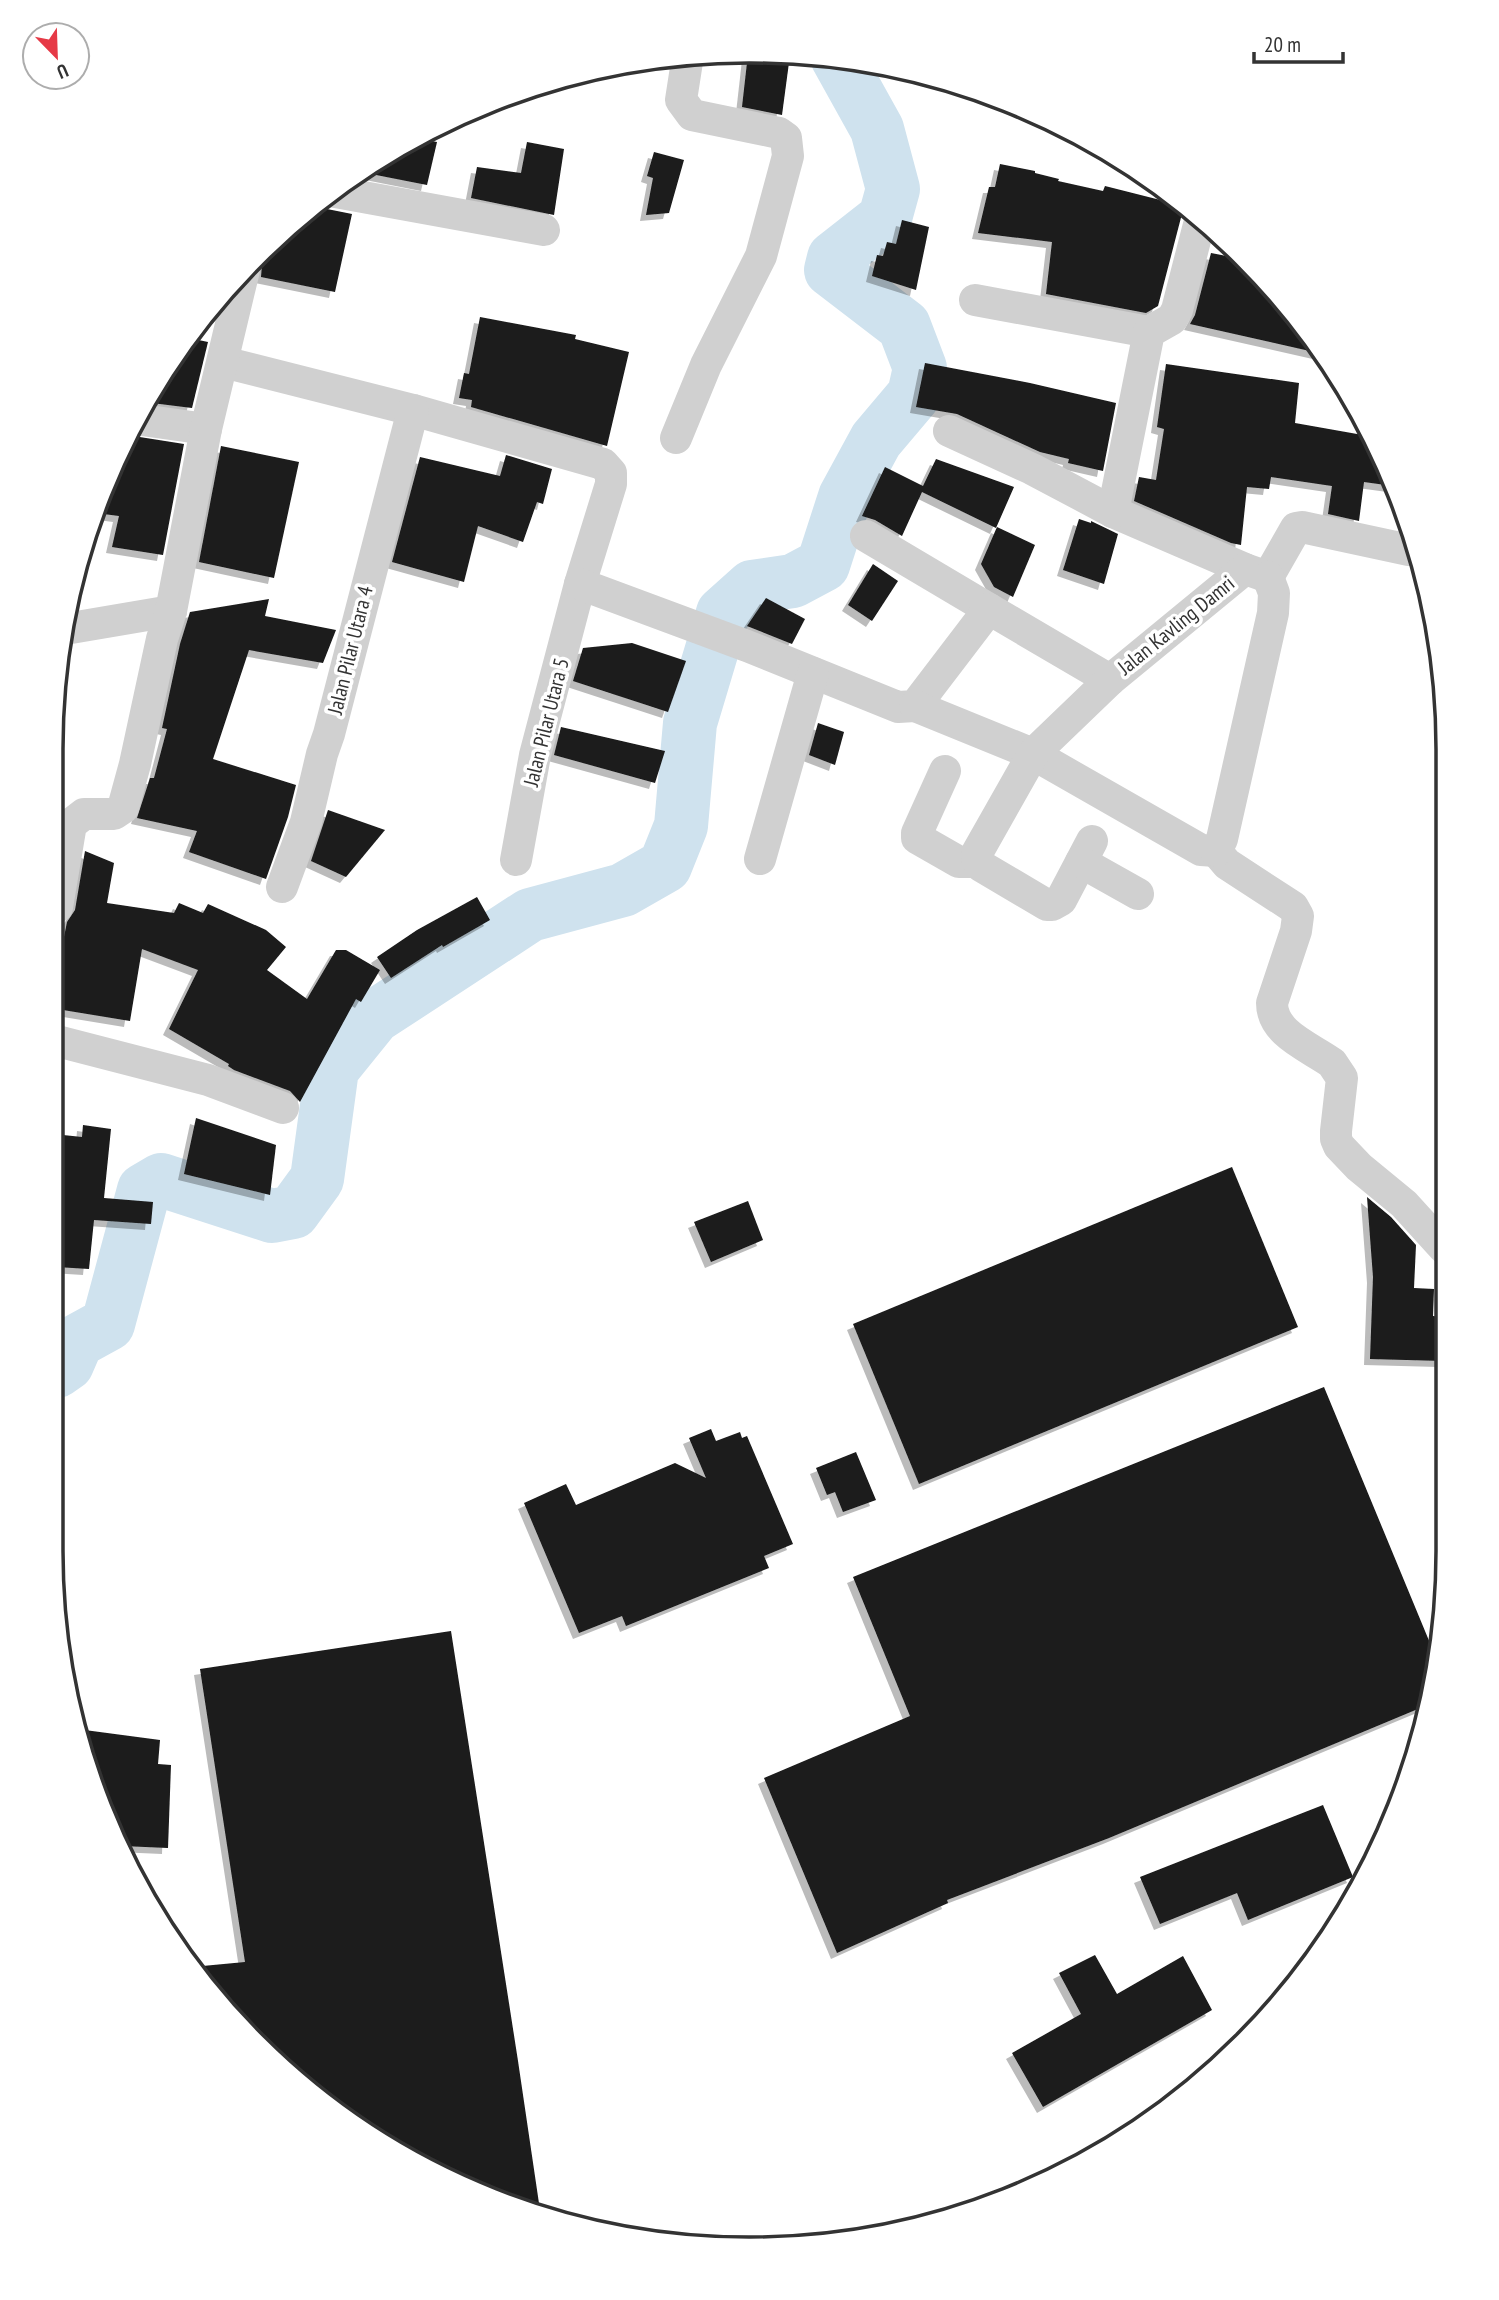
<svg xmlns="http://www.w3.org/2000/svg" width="1499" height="2300" viewBox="0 0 1499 2300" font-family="'PT Sans Narrow',sans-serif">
	<defs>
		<filter id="shadow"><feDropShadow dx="-6" dy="6" stdDeviation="0" flood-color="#0004"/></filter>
	</defs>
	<rect width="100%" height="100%" fill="#fff"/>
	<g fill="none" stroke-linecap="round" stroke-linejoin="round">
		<!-- river -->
		<polyline stroke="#cfe2ee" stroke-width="54" points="57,1371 67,1364 77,1341 108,1324 144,1190 161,1180 272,1216 293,1212 317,1179 332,1069 374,1017 530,915 623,890 665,866 681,826 690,723 723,613 752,587 793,581 823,565 845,497 876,440 914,395 920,368 904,326 831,270 834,258 885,218 893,189 877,129 837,57"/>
	</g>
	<!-- building -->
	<g fill="#1a1a1a" filter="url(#shadow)">
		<polygon points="748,54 790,55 782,115 742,107"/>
		<polygon points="416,138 437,142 427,185 361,172"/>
		<polygon points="527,142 564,149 554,215 471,198 477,167 521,173"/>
		<polygon points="654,152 684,160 669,213 646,215 653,178 647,176"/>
		<polygon points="1000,164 1035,171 1035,173 1059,179 1058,181 1103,191 1105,186 1184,206 1158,306 1146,313 1046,294 1052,242 978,233 989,187 995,187"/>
		<polygon points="316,202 327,209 352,214 335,292 261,277 262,265 257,258"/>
		<polygon points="902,220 929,227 916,290 872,276 877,255 883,256 887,242 896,244"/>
		<polygon points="1211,253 1242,259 1304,324 1323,354 1190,324 1195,315"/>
		<polygon points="480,317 576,335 575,339 629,352 607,446 471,407 472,400 459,398 464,373 469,374"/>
		<polygon points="189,338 208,342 192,408 144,402"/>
		<polygon points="925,363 1030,383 1116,403 1103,471 1068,463 1069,459 1040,452 957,414 916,407"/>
		<polygon points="1166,364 1299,383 1295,423 1374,437 1393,486 1364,482 1359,521 1328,514 1332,486 1271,477 1269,489 1247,487 1241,545 1231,543 1134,501 1139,477 1156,480 1164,429 1157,427"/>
		<polygon points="127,435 184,444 163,555 112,547 119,516 96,513 104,482"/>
		<polygon points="221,446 299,462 274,578 199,562"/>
		<polygon points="506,455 552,469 543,504 537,502 523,542 478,526 464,582 392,562 420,457 500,476"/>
		<polygon points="936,459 1014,487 996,528 922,492 902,536 875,520 862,516 885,467 923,486"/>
		<polygon points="1079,519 1091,523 1091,521 1118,534 1104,584 1063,570"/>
		<polygon points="997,527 1035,545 1013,597 994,587 981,564"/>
		<polygon points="873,564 898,581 872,621 848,605"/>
		<polygon points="766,598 805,619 792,644 747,626"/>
		<polygon points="269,599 265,616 336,630 323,663 249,650 213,759 296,785 288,817 266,879 189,852 197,831 137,818 150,778 154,778 167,729 162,728 180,644 190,612"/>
		<polygon points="632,643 686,661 668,712 573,681 583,648"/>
		<polygon points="818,723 844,732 835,765 809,755"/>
		<polygon points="561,727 665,751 655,783 554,755"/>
		<polygon points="328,810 385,830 346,877 311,861"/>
		<polygon points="85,851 114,863 107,903 174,913 179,903 203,913 208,904 266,930 286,947 267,970 307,999 336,950 346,950 380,970 361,1002 356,999 300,1102 290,1091 234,1070 228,1066 229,1064 169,1029 198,970 142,949 130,1021 57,1009 57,979 61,952 67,922 75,910"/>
		<polygon points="477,897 490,920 443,947 442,945 391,978 377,957 417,930"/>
		<polygon points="196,1118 276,1145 270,1195 184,1174"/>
		<polygon points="83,1125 111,1129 104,1198 153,1202 151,1224 94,1220 89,1269 57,1267 57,1184 63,1135 82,1137"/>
		<polygon points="1232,1167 1298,1327 919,1484 853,1324"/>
		<polygon points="1367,1197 1391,1217 1416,1245 1414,1288 1434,1289 1433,1316 1441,1317 1440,1329 1444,1329 1444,1361 1370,1359 1373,1277"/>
		<polygon points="748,1201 763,1240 711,1262 694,1222"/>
		<polygon points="1324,1387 1437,1660 1425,1706 1109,1838 947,1900 948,1903 837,1953 764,1778 910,1716 853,1577"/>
		<polygon points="711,1429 716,1441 740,1432 742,1438 747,1436 793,1544 764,1556 769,1568 626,1626 622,1616 579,1633 524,1503 566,1484 576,1505 675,1463 706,1478 689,1438"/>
		<polygon points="856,1452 876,1500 843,1512 835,1492 827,1495 816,1468"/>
		<polygon points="451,1631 518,2061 541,2217 525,2212 440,2177 324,2105 255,2044 192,1967 245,1962 200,1669"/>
		<polygon points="77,1729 160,1740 158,1764 171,1765 168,1848 123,1846 88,1775"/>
		<polygon points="1323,1805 1353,1877 1248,1920 1237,1893 1160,1924 1140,1877"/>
		<polygon points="1095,1955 1117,1994 1183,1956 1212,2010 1043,2107 1012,2053 1081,2014 1059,1973"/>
	</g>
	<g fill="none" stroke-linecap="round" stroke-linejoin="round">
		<!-- street -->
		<g stroke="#d0d0d0" stroke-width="32">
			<polyline points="330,191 544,230"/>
			<polyline points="975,300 1149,332"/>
			<polyline points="223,362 413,410 603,464 611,473 611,484 580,584 535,755 516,860"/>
			<polyline points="135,419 206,429"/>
			<polyline points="949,431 1032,469 1113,512 1245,569"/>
			<polyline points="676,438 706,365 761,256 788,156 786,138 779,133 692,115 681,100 688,55"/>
			<polyline points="1113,512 1149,332 1172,319 1177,310 1201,217"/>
			<polyline points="866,536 989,609"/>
			<polyline points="1268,577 1296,528 1302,527 1409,550 1416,546"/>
			<polyline points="580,584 747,646 898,707 915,706 989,609 1110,680"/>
			<polyline points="65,629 171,611"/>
			<polyline points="915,706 1033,754 1201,850 1216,851"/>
			<polyline points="945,771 917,833 917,838 959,862 978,862"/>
			<polyline points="1092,841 1061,900 1052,905 1047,905 981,866 978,862 977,853 1033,754 1110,680 1245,569 1268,577"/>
			<path d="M 1216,851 L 1227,864 L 1293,907 L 1298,916 L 1296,931 L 1272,1003 C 1272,1034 1310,1047 1332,1063 L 1342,1078 L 1336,1131 L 1336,1139 L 1339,1146 L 1359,1167 L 1404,1204 L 1444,1248"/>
			<polyline points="1216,851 1222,839 1273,613 1274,593 1268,577"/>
			<polyline points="760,859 813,673"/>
			<polyline points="1081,862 1138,894"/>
			<polyline points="282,887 306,822 322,754 329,734 413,410"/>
			<polyline points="57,907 71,824 84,814 114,814 123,808 135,764 162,639 171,611 206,429 244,270"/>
			<polyline points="57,1041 208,1080 283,1108"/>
		</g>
	</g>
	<g text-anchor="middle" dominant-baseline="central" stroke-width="7" stroke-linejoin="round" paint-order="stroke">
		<!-- street labels -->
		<g font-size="21" fill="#333" stroke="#fff">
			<text transform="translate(1176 625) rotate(-39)">Jalan Kavling Damri</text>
			<text transform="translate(350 650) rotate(-76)">Jalan Pilar Utara 4</text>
			<text transform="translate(546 722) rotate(-76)">Jalan Pilar Utara 5</text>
		</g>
	</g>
	<!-- crop -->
	<path d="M0 0H1499V2300H0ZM749 63H750A686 686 0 0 1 1436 749V1551A686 686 0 0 1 750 2237H749A686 686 0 0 1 63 1551V749A686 686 0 0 1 749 63Z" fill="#fff" fill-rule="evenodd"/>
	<path fill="none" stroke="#333" stroke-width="3.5" d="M749 63H750A686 686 0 0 1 1436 749V1551A686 686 0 0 1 750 2237H749A686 686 0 0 1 63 1551V749A686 686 0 0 1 749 63Z"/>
	<!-- north arrow -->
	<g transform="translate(56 56) rotate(157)"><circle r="33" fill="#ffffff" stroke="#adadad" stroke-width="2"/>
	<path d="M0-5L12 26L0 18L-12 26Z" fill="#e63946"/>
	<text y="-10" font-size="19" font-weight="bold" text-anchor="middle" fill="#333333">U</text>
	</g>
	<!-- scale -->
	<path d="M1254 52v10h89v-10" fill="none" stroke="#333333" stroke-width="3.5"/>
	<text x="1264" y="52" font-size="21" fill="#333333" stroke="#ffffff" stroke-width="5" paint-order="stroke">20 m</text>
</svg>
